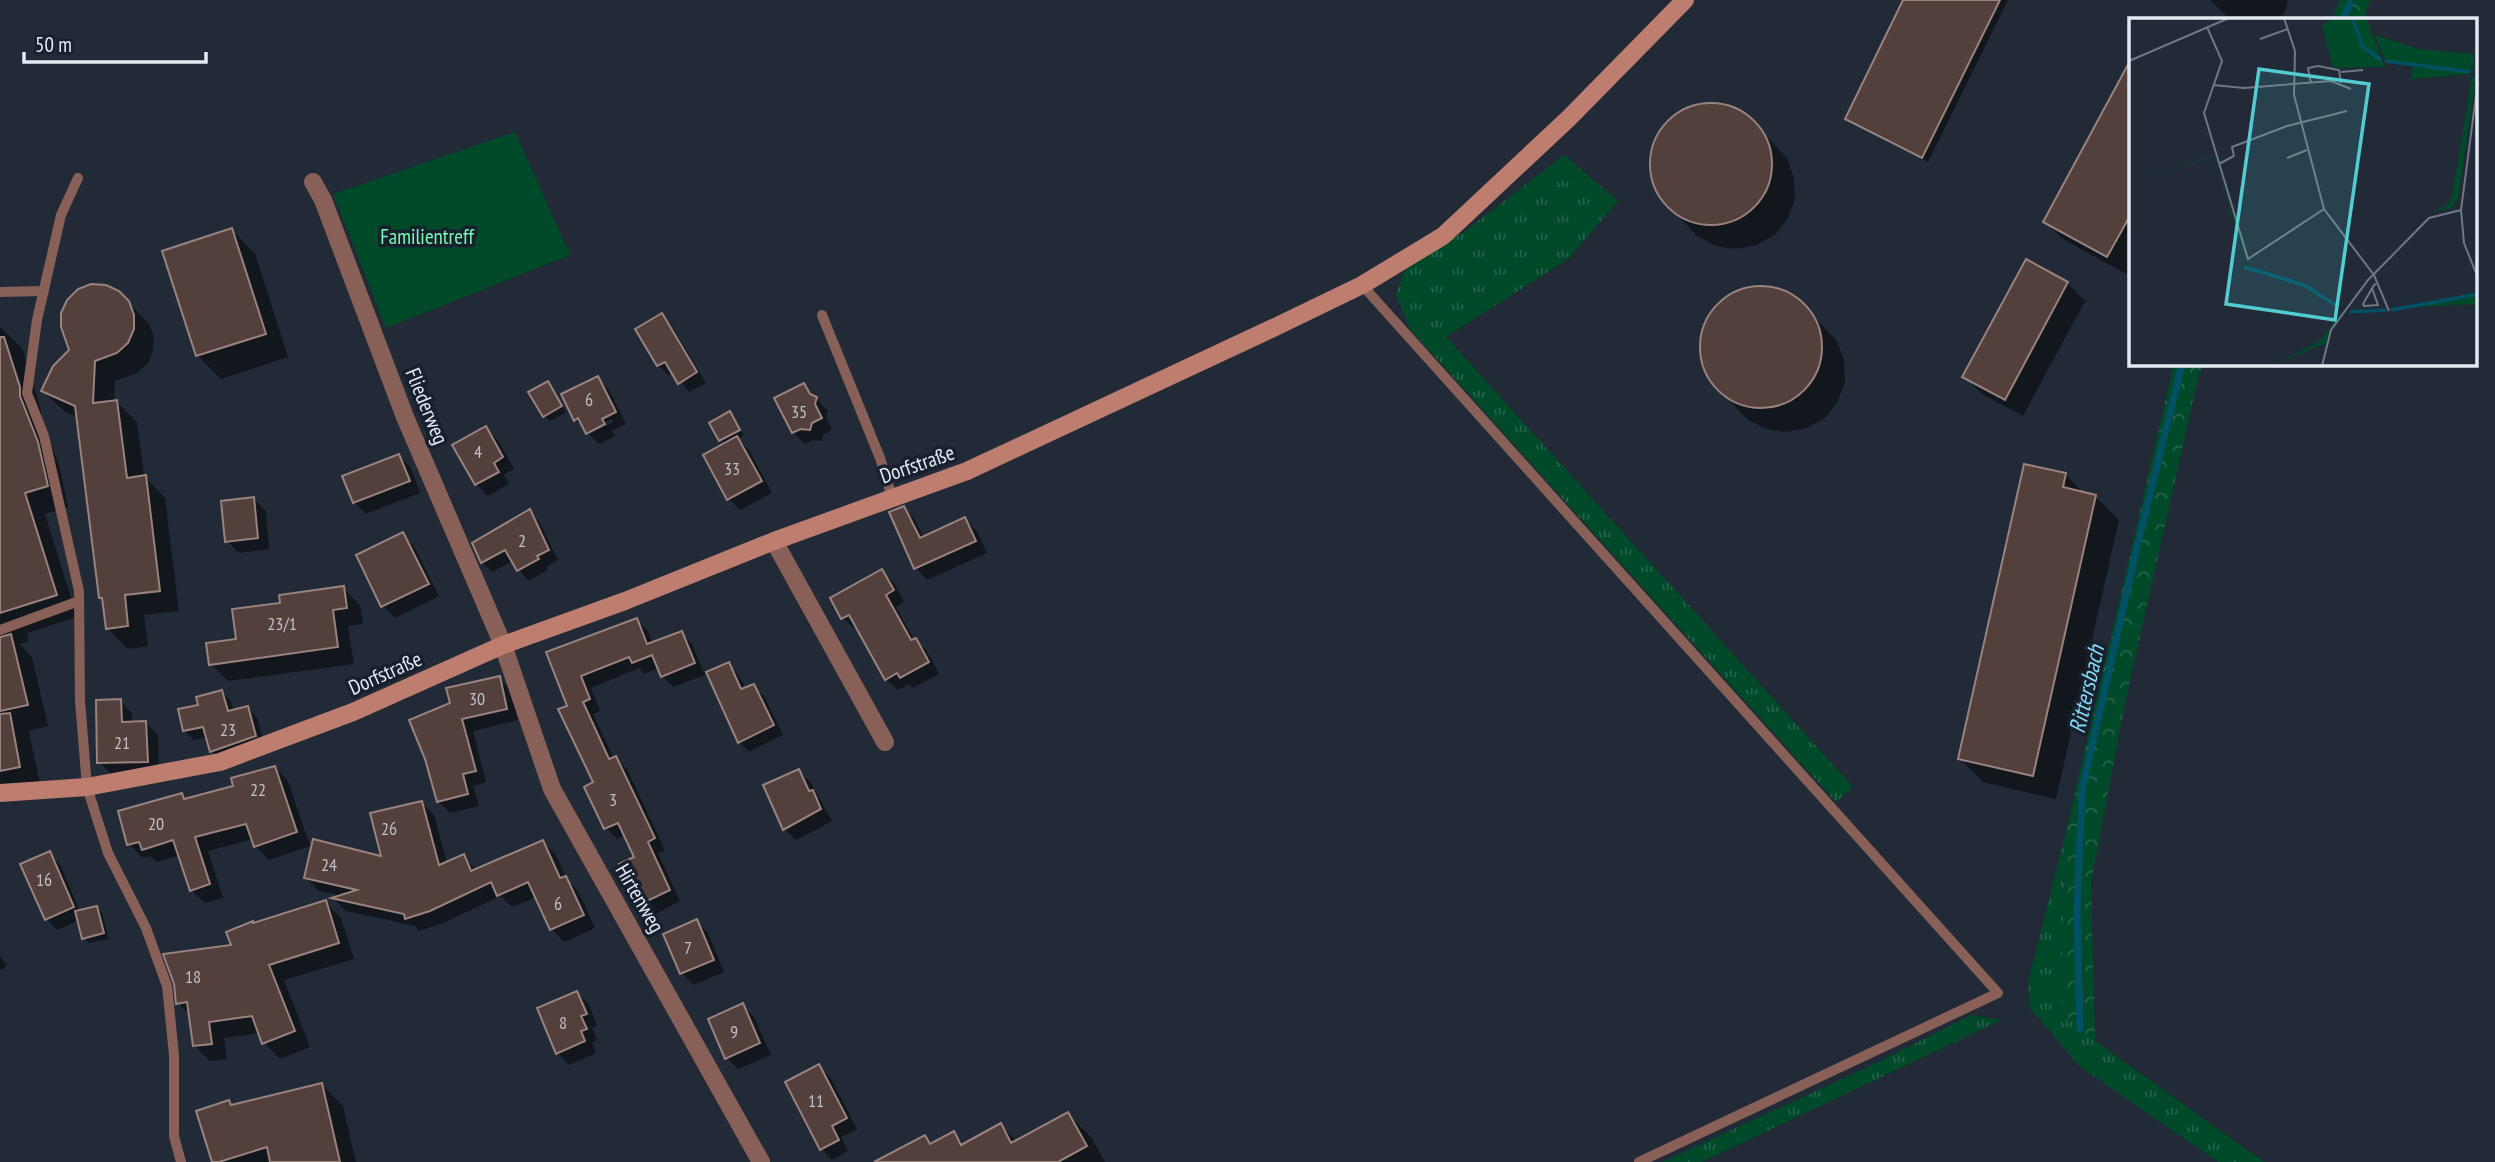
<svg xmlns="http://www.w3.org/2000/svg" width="2495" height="1162" viewBox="0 0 2495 1162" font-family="'PT Sans Narrow',sans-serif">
	<defs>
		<pattern id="grass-tufts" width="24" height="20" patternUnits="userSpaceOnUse" patternTransform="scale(1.75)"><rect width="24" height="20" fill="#004a2a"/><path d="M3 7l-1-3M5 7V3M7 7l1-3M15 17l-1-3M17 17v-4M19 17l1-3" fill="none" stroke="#25644a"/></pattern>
		<pattern id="forest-crowns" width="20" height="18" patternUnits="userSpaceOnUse" patternTransform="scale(1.75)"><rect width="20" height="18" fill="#004a2a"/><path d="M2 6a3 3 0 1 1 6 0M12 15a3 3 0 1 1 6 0" fill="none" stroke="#25644a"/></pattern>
	</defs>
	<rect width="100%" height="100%" fill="#222a38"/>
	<!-- grass -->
	<g fill="url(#grass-tufts)">
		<polygon points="1564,155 1618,201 1568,259 1446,337 1853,787 1836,802 1410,329 1396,295 1405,270 1468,229"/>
		<polygon points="2066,832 2061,1011 2095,1041 2264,1162 2218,1162 2079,1066 2030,1008 2028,982"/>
		<polygon points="1971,1015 2001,1020 1702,1162 1662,1162 1874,1064"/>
	</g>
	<!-- forest -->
	<g fill="url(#forest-crowns)">
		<polygon points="2340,0 2370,0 2364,19 2332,19"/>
		<polygon points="2174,364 2204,364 2199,374 2126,698 2091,882 2095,1041 2061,1011 2066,832"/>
	</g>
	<!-- park -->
	<polygon fill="#004a2a" points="515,132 570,255 386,328 333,194"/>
	<!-- shadow -->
	<g fill="#0007" fill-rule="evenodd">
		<polygon points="1905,0 2008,0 1928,162 1852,124 1847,119"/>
		<polygon points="2210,0 2288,0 2286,10 2280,19 2230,19"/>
		<polygon points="2131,63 2131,264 2126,274 2063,239 2045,222"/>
		<polygon points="1710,104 1730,107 1749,118 1787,158 1794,178 1795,199 1788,218 1775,235 1757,245 1736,249 1716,246 1697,236 1659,195 1652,176 1651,155 1658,135 1671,119 1689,108"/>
		<polygon points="232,230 255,254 288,357 221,379 197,355"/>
		<polygon points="2067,283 2085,301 2023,416 1982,394 1964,376"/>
		<polygon points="1759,287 1780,290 1798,300 1837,341 1844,360 1845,382 1838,401 1825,418 1807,428 1786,432 1766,429 1747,419 1709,378 1701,359 1701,338 1708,318 1721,302 1739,291"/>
		<polygon points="118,292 149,324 154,337 153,351 148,363 137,373 115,381 114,402 117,402 137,422 144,476 165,498 179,611 144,615 148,646 128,649 107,628 104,600 100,597 79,418 64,411 43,391"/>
		<polygon points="662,316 672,326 706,383 689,392 673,372 668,375 658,365"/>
		<polygon points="0,327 22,348 41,410 41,419 59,465 68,507 45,514 77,617 27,633 29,641 19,644 32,657 48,726 29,731 41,789 0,797"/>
		<path d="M 597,378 L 609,390 L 626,424 L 612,431 L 615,436 L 599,444 L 576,420 ZM 612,419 L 613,422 L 589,434 L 589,430 Z"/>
		<polygon points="547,383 566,412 550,421 545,416"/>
		<polygon points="803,385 828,411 826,417 832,430 823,435 822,441 813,440 805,444 793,432"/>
		<polygon points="730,413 744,435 738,439 749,450 772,493 740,510 729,499 726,445 721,440"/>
		<polygon points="486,429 498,440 514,469 504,475 509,484 488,496 476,484"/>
		<polygon points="399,456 411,468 420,493 366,514 354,502"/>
		<polygon points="2066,475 2084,494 2095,496 2119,520 2056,799 1983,782 1960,759"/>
		<polygon points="254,499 266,511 269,549 239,553 227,541"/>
		<polygon points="904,508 915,520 924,538 965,520 977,531 987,553 927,580 916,568 891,513"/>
		<polygon points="529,511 539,521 558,560 546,567 548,570 528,581 513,561 492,572 482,562"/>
		<polygon points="402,534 414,546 439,596 395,618 383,606 358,556"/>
		<polygon points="882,571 894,583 904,602 896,607 914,640 927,651 939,674 913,688 909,684 898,690 886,679 858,628 855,629 843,618"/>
		<polygon points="343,588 360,605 363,624 348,626 354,664 228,681 211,664 282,604"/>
		<polygon points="636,620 648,631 653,644 681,633 692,644 705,675 673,687 662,676 659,668 644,674 639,668 591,688 600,711 593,714 614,759 616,758 627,769 665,850 658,853 680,901 657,913 650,913 639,901 637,858 626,835 617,839 606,828 595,783 569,707 548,653"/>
		<polygon points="728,664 738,674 746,689 753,686 764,696 783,735 749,752 739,742"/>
		<polygon points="499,678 511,690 518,720 473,731 486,782 473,786 479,806 450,813 438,801 427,759 452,704"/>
		<polygon points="222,692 231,702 234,711 247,707 257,717 265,746 222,761 212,751 208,737 194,740 184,731 200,706"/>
		<polygon points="120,701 132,713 132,724 146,723 158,735 159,773 111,774 99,762"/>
		<polygon points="275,767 288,781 310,846 269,860 255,846 253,839 208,851 223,898 205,903 191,890 180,855 157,862 150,856 143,858 129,844 181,795 187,800 236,787"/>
		<polygon points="799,771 811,783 832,821 796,840 784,829"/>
		<polygon points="422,803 434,815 447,863 463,856 477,871 543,842 556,855 566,878 578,891 595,928 564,942 552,929 537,897 512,907 501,896 443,923 419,931 415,926 346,911 334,899 343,896 319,891 306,878 383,858"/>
		<polygon points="49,853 60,864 80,912 97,908 102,913 109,939 89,943 84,938 79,920 57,930 47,919"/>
		<polygon points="325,902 341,918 354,959 284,980 310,1047 280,1059 264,1043 260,1033 224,1038 227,1059 210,1061 195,1046 190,1015 178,1003 233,946"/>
		<polygon points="696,921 708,933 724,972 693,985 682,973 665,935"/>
		<polygon points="0,956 7,966 0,971"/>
		<polygon points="577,993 589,1004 597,1026 592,1028 597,1040 592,1043 596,1053 569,1065 558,1053"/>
		<polygon points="742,1005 754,1017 771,1055 738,1069 727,1058"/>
		<polygon points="819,1066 830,1077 857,1129 841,1137 848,1151 832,1160 822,1149"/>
		<polygon points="322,1085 343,1106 356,1162 214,1162 229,1102 232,1106"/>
		<polygon points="1068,1114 1091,1137 1105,1162 878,1162 924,1137 932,1145 954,1133 965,1145 1001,1125 1017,1142"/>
	</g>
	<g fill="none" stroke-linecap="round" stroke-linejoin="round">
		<!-- stream -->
		<g stroke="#015064" stroke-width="7">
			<polyline points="2343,19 2350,4"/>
			<polyline points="2080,1029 2077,912 2082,790 2137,547 2182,364"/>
		</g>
	</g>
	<!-- building -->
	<g fill="#533f3b" stroke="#9a837e" stroke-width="2">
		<polygon points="1903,0 2000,0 1922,158 1845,119"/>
		<polygon points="2131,59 2131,214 2107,257 2043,222"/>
		<circle cx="1711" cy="164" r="61"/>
		<polygon points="232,228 266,334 196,356 162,251"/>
		<polygon points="2026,259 2068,282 2005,400 1962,377"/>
		<polygon points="91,284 106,285 119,291 129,301 134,315 134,329 128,343 117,353 95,361 93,403 117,400 127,478 146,475 160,591 125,595 128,626 106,629 102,598 99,598 75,406 41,391 53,366 69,350 61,327 61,313 67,300 78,289"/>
		<circle cx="1761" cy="347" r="61"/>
		<polygon points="662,313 697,372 678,384 665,362 657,366 635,329"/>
		<polygon points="0,337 4,337 20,387 20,396 38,442 48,486 25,493 57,595 0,613"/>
		<polygon points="598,376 616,412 602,419 605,424 586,434 578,418 574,421 561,394"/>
		<polygon points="548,381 562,406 543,417 528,392"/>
		<polygon points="804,383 810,394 817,397 815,404 822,418 812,423 810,430 801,429 792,433 774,398"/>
		<polygon points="730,411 740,430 719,441 709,423"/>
		<polygon points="486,426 503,457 494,463 499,472 475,485 452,445"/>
		<polygon points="737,436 762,481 727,500 703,455"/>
		<polygon points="399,454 410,481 353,503 342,476"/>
		<polygon points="2024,464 2066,473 2063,487 2096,495 2033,776 1958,759"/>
		<polygon points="254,497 258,538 225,542 221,501"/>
		<polygon points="904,506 920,538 965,517 976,541 914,569 889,512"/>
		<polygon points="530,509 549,550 537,556 539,559 517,571 505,550 481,563 472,543"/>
		<polygon points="403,532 429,584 381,607 356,555"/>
		<polygon points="882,569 894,590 886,595 911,640 916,638 929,662 900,678 897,673 885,680 849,615 841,619 830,598"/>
		<polygon points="344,586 347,608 333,610 338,647 209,665 206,643 236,639 232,609 280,603 279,595"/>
		<polygon points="637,618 647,644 682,631 695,663 661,677 652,655 632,663 629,657 581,676 590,699 583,702 609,759 616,756 655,838 648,842 670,890 639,905 619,864 634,857 618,823 604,829 584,787 593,782 558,709 567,706 546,652"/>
		<polygon points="11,634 28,705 0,711 0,637"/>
		<polygon points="729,662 741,689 754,684 774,725 738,743 706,672"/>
		<polygon points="500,676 507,709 462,719 476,771 463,774 468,794 437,802 425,759 409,720 450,703 446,688"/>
		<polygon points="222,690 228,711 248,706 256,736 210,752 203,727 183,731 178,709 198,705 196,697"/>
		<polygon points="121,699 122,722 146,721 148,762 97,763 96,700"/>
		<polygon points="10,713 20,767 0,771 0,714"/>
		<polygon points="275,766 297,832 254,847 246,824 195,837 210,884 190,891 173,840 142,850 139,842 127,845 118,811 182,793 184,799 233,786 231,778"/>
		<polygon points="799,769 809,791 813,790 821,809 783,830 763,785"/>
		<polygon points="422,801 439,865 464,854 471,871 543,840 560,878 566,876 584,915 550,930 528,882 497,896 491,882 430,911 405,919 404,914 331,898 357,890 304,878 313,839 381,856 370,813"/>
		<polygon points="50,851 74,907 45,920 20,864"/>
		<polygon points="326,900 339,943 269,965 295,1031 262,1044 252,1016 209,1022 212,1044 193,1046 187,1002 176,1004 174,984 163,954 231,945 226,932 253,921 253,923"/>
		<polygon points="97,906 104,933 82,939 75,911"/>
		<polygon points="697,919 714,960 680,974 663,934"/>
		<polygon points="577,991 587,1014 581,1016 587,1029 581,1031 585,1041 556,1054 537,1008"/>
		<polygon points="743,1003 760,1043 725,1059 708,1019"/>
		<polygon points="819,1064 847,1118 832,1126 839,1140 820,1150 785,1082"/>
		<polygon points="322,1083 340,1162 270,1162 267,1147 219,1162 212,1162 196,1111 229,1100 231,1105"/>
		<polygon points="1068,1112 1087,1146 1058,1162 874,1162 925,1135 930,1144 954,1131 961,1145 1001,1123 1011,1143"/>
	</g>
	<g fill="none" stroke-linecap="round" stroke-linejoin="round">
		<!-- lane -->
		<g stroke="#886057" stroke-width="10">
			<polyline points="78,178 61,215 37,320 27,393 44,436 79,591 80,701 87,787 108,853 146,928 167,986 174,1055 174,1136 181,1162"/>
			<polyline points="1362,285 1998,993 1639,1162"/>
			<polyline points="0,292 44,291"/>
			<polyline points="822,315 880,458 892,497"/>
			<polyline points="0,630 79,601"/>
		</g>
		<!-- street -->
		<g stroke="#886057" stroke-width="18">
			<polyline points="313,182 323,200 405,417 503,645 552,789 761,1162"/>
			<polyline points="774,541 885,742"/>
		</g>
		<!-- secondary -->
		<polyline stroke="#bd7d6f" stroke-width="18" points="0,793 87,787 220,762 353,712 503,645 625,601 774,541 967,471 1273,328 1362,285 1443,236 1569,118 1685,0"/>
	</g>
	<g text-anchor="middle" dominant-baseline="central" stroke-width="7" stroke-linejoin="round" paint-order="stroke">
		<!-- number labels -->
		<g font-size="18" fill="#c0bfc6">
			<text x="589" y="399">6</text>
			<text x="799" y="411">35</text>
			<text x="478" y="451">4</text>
			<text x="732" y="468">33</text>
			<text x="522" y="540">2</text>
			<text x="282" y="623">23/1</text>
			<text x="477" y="698">30</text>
			<text x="228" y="729">23</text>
			<text x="122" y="742">21</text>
			<text x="258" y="789">22</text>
			<text x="613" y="799">3</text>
			<text x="156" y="823">20</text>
			<text x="389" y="828">26</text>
			<text x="329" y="864">24</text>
			<text x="44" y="879">16</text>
			<text x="558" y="903">6</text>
			<text x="688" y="947">7</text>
			<text x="193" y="976">18</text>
			<text x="563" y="1022">8</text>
			<text x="734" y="1031">9</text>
			<text x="816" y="1100">11</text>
		</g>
		<!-- park labels -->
		<g font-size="21" fill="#79f9b2" stroke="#18202e">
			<text x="427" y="236">Familientreff</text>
		</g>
		<!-- street labels -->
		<g font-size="21" fill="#e4eaf4" stroke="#18202e">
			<text transform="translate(427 406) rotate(68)">Fliederweg</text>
			<text transform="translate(917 464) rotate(-19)">Dorfstraße</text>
			<text transform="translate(385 673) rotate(-24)">Dorfstraße</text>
			<text transform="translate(640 898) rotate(60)">Hirtenweg</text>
		</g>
		<!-- water labels -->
		<g font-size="23" font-style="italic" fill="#85daf7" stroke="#18202e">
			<text transform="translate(2086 689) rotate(-77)">Rittersbach</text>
		</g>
	</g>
	<!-- overview -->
	<g transform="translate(2129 18)">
		<rect width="348" height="348" fill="#222a38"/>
		<path d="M 199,0 L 237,0 L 256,49 L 204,50 L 193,6 L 200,4 ZM 246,17 L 289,31 L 346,36 L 342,56 L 283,61 L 283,46 L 256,43 ZM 343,59 L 347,59 L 329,180 L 322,190 L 302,195 L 319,186 L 323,178 ZM 84,137 L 118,239 L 117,241 L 84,138 L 0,168 ZM 348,275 L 348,286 L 260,291 L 287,289 ZM 213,292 L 196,325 L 145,348 L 193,321 Z" fill="#004a2a"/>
		<path d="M 117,247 L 181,268 L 210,291 L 175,269 L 113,250 Z" fill="#004a2a"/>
		<path fill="none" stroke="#015064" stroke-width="3.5" d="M 223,0 L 234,29 L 252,42M 256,43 L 341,54M 115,249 L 175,267 L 208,288M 262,292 L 349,276M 220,294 L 257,292"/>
		<path fill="none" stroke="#707783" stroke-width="2" d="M 155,0 L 166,33 L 165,77 L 195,191 L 245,257 L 260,293M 78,9 L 93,43 L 75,95 L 119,241 L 195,191M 131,21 L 159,11M 0,43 L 100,0M 212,54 L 234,52M 349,63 L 332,192 L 335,225 L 349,260M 182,65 L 179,50 L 189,48 L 210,52 L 212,65M 84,67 L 115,70 L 202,63 L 222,71M 158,140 L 178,132M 90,146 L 105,138 L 103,129 L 158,108 L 218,93M 243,270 L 249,287 L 235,288 L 234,286 L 245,267 L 247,266M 193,348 L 202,312 L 239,262 L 300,200 L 332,192"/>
		<path fill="#52ccd0" fill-opacity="0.15" stroke="#52ccd0" stroke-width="3.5" d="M 130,51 L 240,66 L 206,302 L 97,286 Z"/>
		<rect width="348" height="348" fill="none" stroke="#e4eaf4" stroke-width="3.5"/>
	</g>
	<!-- scale -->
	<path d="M24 52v10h182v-10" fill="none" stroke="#e4eaf4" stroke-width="3.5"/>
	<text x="35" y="52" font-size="21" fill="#e4eaf4" stroke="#18202e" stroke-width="5" paint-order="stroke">50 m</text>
</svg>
